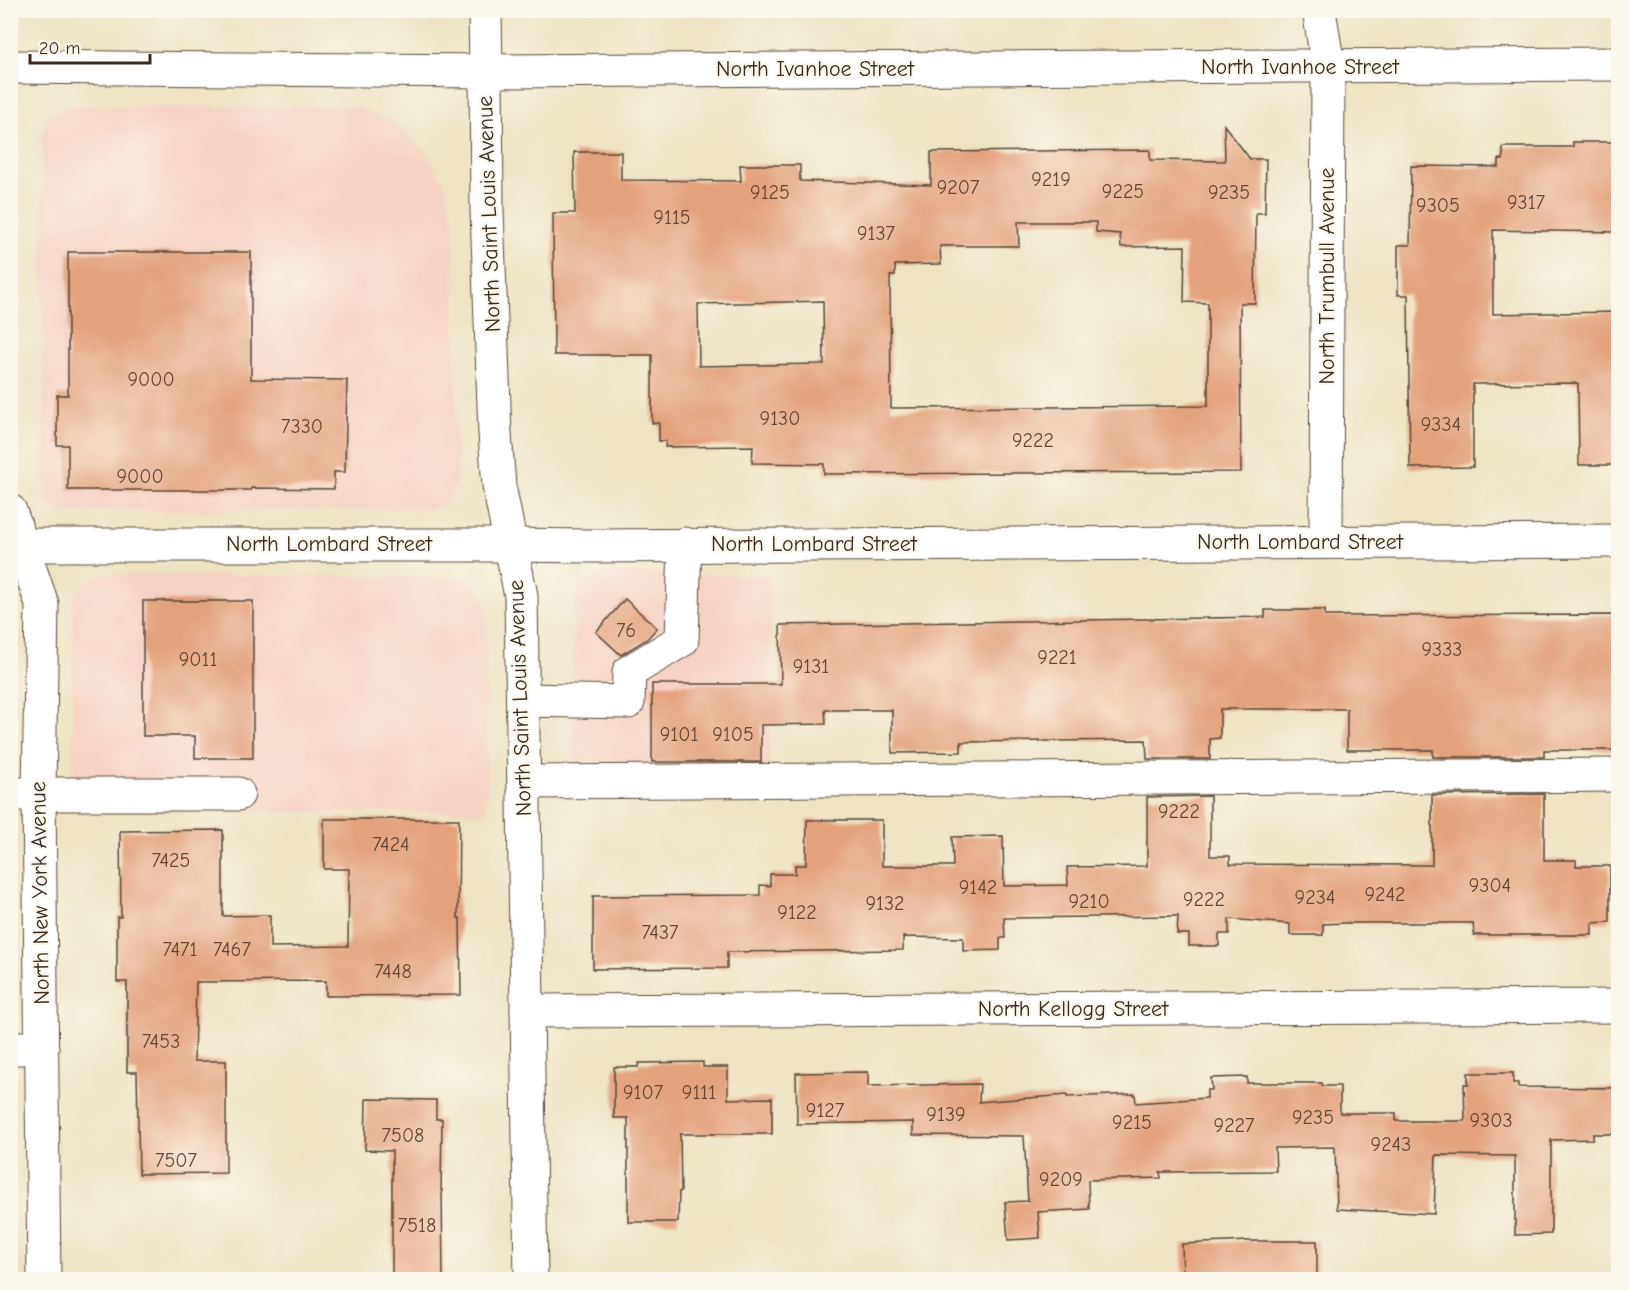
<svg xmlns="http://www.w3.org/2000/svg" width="1629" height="1290" viewBox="0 0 1629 1290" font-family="'Comic Neue',sans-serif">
<rect width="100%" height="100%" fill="#fbf7ec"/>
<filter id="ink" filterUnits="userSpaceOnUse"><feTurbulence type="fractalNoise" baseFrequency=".0167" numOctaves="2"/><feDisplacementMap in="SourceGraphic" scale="12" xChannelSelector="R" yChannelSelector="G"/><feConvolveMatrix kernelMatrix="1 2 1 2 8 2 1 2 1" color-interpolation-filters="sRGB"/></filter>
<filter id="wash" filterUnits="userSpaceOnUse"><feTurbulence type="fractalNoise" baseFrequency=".008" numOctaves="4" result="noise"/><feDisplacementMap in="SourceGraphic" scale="24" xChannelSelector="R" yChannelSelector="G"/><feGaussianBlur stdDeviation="1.35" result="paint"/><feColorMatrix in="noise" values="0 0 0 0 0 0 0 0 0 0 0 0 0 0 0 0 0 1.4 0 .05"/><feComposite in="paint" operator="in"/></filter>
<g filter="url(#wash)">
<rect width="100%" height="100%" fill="#eee4c4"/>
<!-- built -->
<g fill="#f5d2c3">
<polygon points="69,106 358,107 394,123 424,149 444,182 454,221 457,482 454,491 443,505 425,510 63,511 50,505 44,492 42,135 45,125 51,116 59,110"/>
<polygon points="604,572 771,576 770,770 573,771 573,604 576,593 583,583 593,576"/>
<polygon points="99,574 463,577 474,585 483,597 487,610 487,812 72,811 73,600 83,584"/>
</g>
<g id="blocks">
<!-- building -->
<g fill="#e4a27b" fill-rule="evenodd">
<path d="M1224,125L1250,159H1266L1265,213H1256L1255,303H1240L1241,472L824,474V464L752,463L753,446L665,447L666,441H659V423H652V355H554L553,213H575L574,152H621V180L741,181L740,165H800V181L931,185V152L1150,150V160L1225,161ZM1018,222H1096V232L1120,234L1121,247L1185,246L1184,302L1208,303V406L891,408L890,276H895V265L941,264L940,246H1019ZM823,301L824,364L699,366L698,304Z"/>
<polygon points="1573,142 1618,142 1618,232 1493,230 1493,314 1618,312 1618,465 1579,465 1578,383 1473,384 1473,467 1410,468 1408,295 1398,295 1398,245 1410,245 1411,166 1499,167 1499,159 1503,160 1503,147 1573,147"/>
<polygon points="68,252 251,252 251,379 347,380 345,472 334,472 334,489 251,488 251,490 68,490 68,445 57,445 57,395 68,395"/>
<polygon points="625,599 657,628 647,639 621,655 596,632"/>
<polygon points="143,601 253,601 253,758 195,758 195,736 143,736"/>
<polygon points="1265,610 1325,610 1325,616 1618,615 1618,750 1544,750 1544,757 1433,757 1433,750 1347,750 1347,709 1220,709 1220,738 1210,739 1210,759 1147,759 1146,740 961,742 961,752 892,753 892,710 825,710 826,724 761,725 761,762 652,762 652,684 781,684 780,625 1265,617"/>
<polygon points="1544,794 1544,860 1576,860 1576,866 1610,866 1610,922 1592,923 1592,935 1474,935 1473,923 1345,923 1323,924 1323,935 1290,935 1290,924 1229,919 1229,934 1219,934 1219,946 1189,946 1189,934 1177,934 1178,916 1004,918 1005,938 1000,938 1000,950 963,951 963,938 903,937 903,950 727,952 727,968 593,969 593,896 760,895 760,885 770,886 770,874 795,874 795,865 806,865 807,820 882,820 882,866 953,866 952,837 1003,836 1004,886 1068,885 1067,867 1147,866 1147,797 1210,796 1210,856 1230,856 1230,864 1432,865 1432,795"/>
<polygon points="324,819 459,819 458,918 460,918 461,995 326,996 326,981 196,982 194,1061 226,1061 226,1173 139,1174 137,1072 127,1072 127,982 117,982 117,917 121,917 120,831 223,830 223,916 270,915 270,947 348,946 349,869 324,869"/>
<polygon points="703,1062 703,1067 728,1067 728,1099 772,1098 772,1134 680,1134 681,1191 679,1192 678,1222 628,1222 628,1118 614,1118 614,1067 638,1067 639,1063"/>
<polygon points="868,1072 868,1086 980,1084 979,1102 1067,1095 1067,1097 1135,1094 1136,1103 1207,1098 1207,1090 1212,1090 1211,1078 1247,1077 1247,1083 1322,1083 1322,1086 1340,1086 1340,1113 1396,1113 1396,1121 1465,1121 1464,1084 1468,1084 1468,1073 1513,1073 1513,1083 1518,1083 1518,1087 1618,1088 1618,1134 1593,1134 1593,1139 1551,1140 1551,1234 1515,1235 1515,1156 1436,1155 1434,1214 1337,1209 1335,1147 1275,1148 1276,1171 1160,1172 1161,1178 1088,1180 1089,1209 1038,1212 1040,1238 1008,1240 1005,1202 1028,1201 1024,1136 913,1135 913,1122 797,1124 796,1073"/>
<polygon points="366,1099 436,1100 436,1119 442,1119 441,1190 442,1190 443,1280 392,1280 392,1151 365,1150"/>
<polygon points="1248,1241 1317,1241 1317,1280 1183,1280 1182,1244"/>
</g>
</g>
</g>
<g filter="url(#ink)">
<use href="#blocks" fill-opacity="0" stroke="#564637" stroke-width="1.5"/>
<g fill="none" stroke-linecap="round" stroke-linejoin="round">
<!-- minor casing -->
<g stroke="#564637" stroke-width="35">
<g id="minor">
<polyline points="485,10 486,71 1618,64"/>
<polyline points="1319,10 1328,66 1326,542"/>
<polyline points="10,511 42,604 39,794 44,1280"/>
<polyline points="10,545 511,545"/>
<polyline points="523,700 628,702 629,672 682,640 685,544"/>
<polyline points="525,782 1618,775"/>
<polyline points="10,794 238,794"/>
<polyline points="527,1011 1618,1006"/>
<polyline points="10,1048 42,1048"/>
</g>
</g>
<!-- major casing -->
<g stroke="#564637" stroke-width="35">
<g id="major">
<polyline points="10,67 486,71 487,210 495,434 499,486 521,596 531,1280"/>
<polyline points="511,545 588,546 1618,541"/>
</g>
</g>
<!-- minor -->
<use href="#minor" stroke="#fff" stroke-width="33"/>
<!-- major -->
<use href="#major" stroke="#fff" stroke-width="33"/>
</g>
</g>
<g text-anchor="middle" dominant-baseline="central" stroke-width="4.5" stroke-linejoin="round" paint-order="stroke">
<!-- number labels -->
<g font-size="20" fill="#654835">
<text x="1051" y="179">9219</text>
<text x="958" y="187">9207</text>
<text x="1123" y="191">9225</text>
<text x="770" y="192">9125</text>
<text x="1229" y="192">9235</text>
<text x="1526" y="202">9317</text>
<text x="1438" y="205">9305</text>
<text x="672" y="217">9115</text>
<text x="876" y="233">9137</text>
<text x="151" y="379">9000</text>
<text x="780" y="418">9130</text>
<text x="1441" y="424">9334</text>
<text x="302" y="426">7330</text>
<text x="1033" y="440">9222</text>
<text x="140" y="476">9000</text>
<text x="626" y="630">76</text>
<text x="1442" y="649">9333</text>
<text x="1057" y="657">9221</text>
<text x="198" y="659">9011</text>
<text x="811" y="666">9131</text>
<text x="679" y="734">9101</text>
<text x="733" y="734">9105</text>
<text x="1179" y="811">9222</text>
<text x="391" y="844">7424</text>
<text x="171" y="860">7425</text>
<text x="1490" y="885">9304</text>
<text x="978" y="887">9142</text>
<text x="1385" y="894">9242</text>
<text x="1315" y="897">9234</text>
<text x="1204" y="899">9222</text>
<text x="1089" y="901">9210</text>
<text x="885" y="903">9132</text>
<text x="797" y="912">9122</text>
<text x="660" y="932">7437</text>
<text x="180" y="949">7471</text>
<text x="232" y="949">7467</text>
<text x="393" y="971">7448</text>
<text x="161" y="1041">7453</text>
<text x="643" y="1092">9107</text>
<text x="699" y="1092">9111</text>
<text x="825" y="1110">9127</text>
<text x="946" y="1114">9139</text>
<text x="1313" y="1117">9235</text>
<text x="1491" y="1120">9303</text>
<text x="1132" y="1122">9215</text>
<text x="1234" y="1125">9227</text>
<text x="403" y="1135">7508</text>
<text x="1391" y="1144">9243</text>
<text x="176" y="1160">7507</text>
<text x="1061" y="1179">9209</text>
<text x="417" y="1225">7518</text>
</g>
<!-- street labels -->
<g font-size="22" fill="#3b2a1e" stroke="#fbf7ec">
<text x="1300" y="67">North Ivanhoe Street</text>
<text x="815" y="69">North Ivanhoe Street</text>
<text transform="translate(489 214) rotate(-92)">North Saint Louis Avenue</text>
<text transform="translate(1327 276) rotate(-90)">North Trumbull Avenue</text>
<text x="1300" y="542">North Lombard Street</text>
<text x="329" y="544">North Lombard Street</text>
<text x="814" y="544">North Lombard Street</text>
<text transform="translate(520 698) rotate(-92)">North Saint Louis Avenue</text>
<text transform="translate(40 893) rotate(-91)">North New York Avenue</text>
<text x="1073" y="1009">North Kellogg Street</text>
</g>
</g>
<!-- margin -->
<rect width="1629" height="1290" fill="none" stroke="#fbf7ec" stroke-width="36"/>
<!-- scale -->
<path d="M30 54v9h120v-9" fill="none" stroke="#3b2a1e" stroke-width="3"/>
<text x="39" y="54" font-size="18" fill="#3b2a1e" stroke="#fbf7ec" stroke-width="4.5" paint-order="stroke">20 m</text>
</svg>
